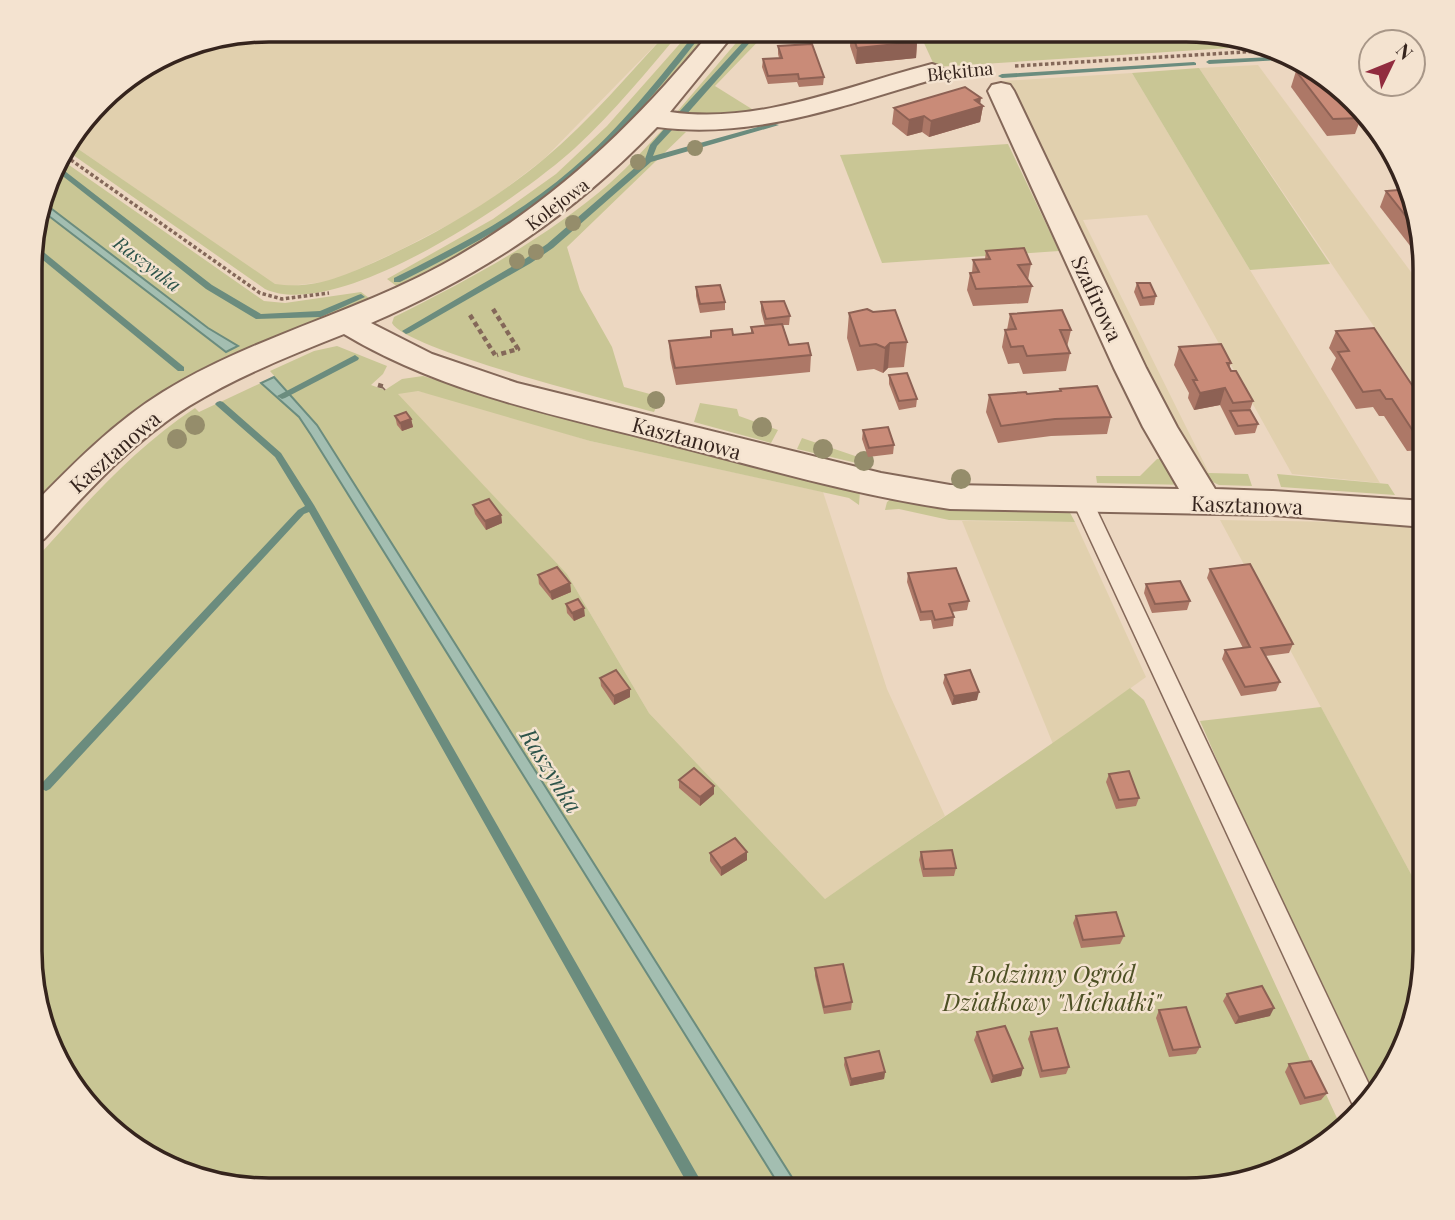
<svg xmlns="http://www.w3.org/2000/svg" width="1455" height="1220" viewBox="0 0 1455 1220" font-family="'Playfair Display',serif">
<rect width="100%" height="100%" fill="#ecd7c1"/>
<!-- farmland -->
<g fill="#e1d0ae">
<polygon points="269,30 670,30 544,159 477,210 398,251 333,281 289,286 275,285 68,142 112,89 192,43"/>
<polygon points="1258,65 1425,291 1425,402 1199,68"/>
<polygon points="1132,73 1250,270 1380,483 1292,474 1147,215 1083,220 1209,473 1198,475 1003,81"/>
<polygon points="406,391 418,391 461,401 590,441 823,492 887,689 945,816 825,899 649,713 567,574 397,394"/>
<polygon points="1220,520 1397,523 1425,527 1425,900"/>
<polygon points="962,521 1075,522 1146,677 1053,744"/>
</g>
<!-- green -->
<g fill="#c9c695">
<path d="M670,30H682C648,70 614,112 575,148C520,198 339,323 265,289L63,148L68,142L275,284C317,290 348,274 386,257C442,231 496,199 544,159C590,121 629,73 670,30Z"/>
<polygon points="692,30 711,30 642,114 550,199 444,265 399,288 387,279 493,219 556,174 607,126"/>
<polygon points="747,30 769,30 715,86 755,111 727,116 676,113"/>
<polygon points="918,30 1201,30 1260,46 935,67"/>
<polygon points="1199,68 1330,264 1250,270 1132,73"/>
<path d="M663,129L686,132L567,247L580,290L612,347L624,387L661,397L654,412C614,401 405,349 392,323L394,317C470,279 545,239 610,183C629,166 646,147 663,129Z"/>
<polygon points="1008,144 1059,251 882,263 840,155"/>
<polygon points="59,158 264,301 285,303 361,292 373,301 301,329 31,511 32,238 41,210 225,352 238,346 208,328 44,203"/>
<path d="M337,346L387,366L383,374L371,385L385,390L402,379L423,376L561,416L860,491L859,505L849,498L590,441L418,391L398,394L567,574L649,713L825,899C926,828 1030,761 1130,688L1144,700L1342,1129L1278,1172L1201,1190H800L317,425L270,371L314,351Z"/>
<path d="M261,383L299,417L311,435L782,1190H269L177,1172L100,1120L54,1056L30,967L31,564C82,508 131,450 195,408L199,412Z"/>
<polygon points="700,403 737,409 739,416 778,430 771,443 694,422"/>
<polygon points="802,438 867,460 865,465 797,449"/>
<polygon points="1165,458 1188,485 1097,483 1096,476 1140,476 1157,459"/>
<polygon points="1209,473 1248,474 1252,486 1219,485 1198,475"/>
<polygon points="1277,474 1388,484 1395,495 1281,487"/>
<polygon points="894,497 1068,509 1075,522 949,520 899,509 885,510 887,502"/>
<polygon points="1321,707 1425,900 1425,951 1407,1043 1374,1092 1231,792 1200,721"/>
</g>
<!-- water -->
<g fill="#a3beb1" stroke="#6b8c7e" stroke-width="2">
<polygon points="44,203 208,328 238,346 226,352 41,210"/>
<polygon points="274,377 317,425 800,1190 782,1190 311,435 299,417 261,383"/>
</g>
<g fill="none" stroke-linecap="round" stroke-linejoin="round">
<!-- stream -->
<g fill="#6b8c7e" fill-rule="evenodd">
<path d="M698,30H705C662,86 616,142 561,187C512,225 455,254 400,282H394V278C456,247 519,215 572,169C620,129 659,78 698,30Z"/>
<polygon points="754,30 761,30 685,116 679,116 679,112"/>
<polygon points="1294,56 1298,59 1209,64 1206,62 1209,60"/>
<polygon points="1194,62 1196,63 1196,65 1002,78 998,76 1002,74"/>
<polygon points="772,123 779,125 651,162 553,248 531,263 409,333 406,334 402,331 525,259 547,244 645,159 650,145 665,128 672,130 657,146 653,156"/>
<polygon points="57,165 212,285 261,314 320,311 358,295 361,294 365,297 321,317 256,319 206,289 55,170"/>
<polygon points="32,245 35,245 184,367 184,371 178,371 32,251"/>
<polygon points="355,355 359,358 358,360 285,398 282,399 277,396"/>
<polygon points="220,401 223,402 281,453 314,505 706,1190 691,1190 309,512 304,514 50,789 46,791 42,789 40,786 42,783 298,510 305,506 275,457 217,406 215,404 217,402"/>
</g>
<!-- service casing -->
<g stroke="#846859" stroke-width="3">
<g id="service">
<polygon points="1339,88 1355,100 1395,160 1388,159 1337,95 1335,92"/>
<polygon points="1082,493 1089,495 1092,500 1373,1093 1358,1116 1072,500 1075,495"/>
</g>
</g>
<!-- minor casing -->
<g stroke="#846859" stroke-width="4">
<path id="minor" d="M712,30H737L670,112C760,125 846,86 932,64L941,67L945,72L941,77C848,104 755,140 657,127C573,215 482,275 371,323L432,354L517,383L881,473L950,485L1179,489L1143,427L1114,368L988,91L992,85L1001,83L1010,85L1014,91L1146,368L1177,427L1215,489L1273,491L1425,501V527L1273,515L950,509C853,495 760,467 665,443C556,415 442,393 344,334C291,355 238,376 189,406C133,441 88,491 44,539L31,543V507C72,465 113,423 163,392C250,338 352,314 442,265C550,206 635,125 712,30Z"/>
</g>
<!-- path-far1 -->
<g stroke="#846859" stroke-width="3.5" stroke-dasharray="3.5 2.5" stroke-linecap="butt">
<polyline points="1015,66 1276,50"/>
<polyline points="962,70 985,68"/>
<polyline points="61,153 260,293 282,299 329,293"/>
</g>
<!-- path -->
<g stroke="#846859" stroke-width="4.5" stroke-dasharray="5 3.5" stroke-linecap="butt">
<polyline points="493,309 518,349 497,355"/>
<polyline points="470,315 495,355"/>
<polyline points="378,385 385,387 383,389"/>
</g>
<!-- service -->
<use href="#service" fill="#f7e6d3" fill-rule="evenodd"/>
<!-- minor -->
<use href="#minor" fill="#f7e6d3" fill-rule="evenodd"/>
</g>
<!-- trees -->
<g fill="#958d6b">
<circle cx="695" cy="148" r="8"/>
<circle cx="638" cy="162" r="8"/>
<circle cx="573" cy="223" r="8"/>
<circle cx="536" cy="252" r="8"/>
<circle cx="517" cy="261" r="8"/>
<circle cx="656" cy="400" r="9"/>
<circle cx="195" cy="425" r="10"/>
<circle cx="762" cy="427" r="10"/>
<circle cx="177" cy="439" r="10"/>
<circle cx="823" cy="449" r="10"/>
<circle cx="864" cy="461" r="10"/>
<circle cx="961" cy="479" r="10"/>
</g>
<!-- wall -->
<g fill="#ad7867">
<polygon points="851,30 917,42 916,58 856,64 850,46"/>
<polygon points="778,46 824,77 823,85 799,87 797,82 768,84 762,67 763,59 779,58 778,54"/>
<polygon points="1296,71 1361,118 1355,134 1327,136 1291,87"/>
<polygon points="980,104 983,106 980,122 929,137 922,132 907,136 892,124 894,108"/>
<polygon points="1410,189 1425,253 1425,265 1380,207 1386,191"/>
<polygon points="986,251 1031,264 1028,280 1032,286 1028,303 973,306 967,290 970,273 972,273 973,260 985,259"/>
<polygon points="1137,283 1156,296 1154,305 1140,306 1134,292"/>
<polygon points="696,287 725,302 725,310 700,313 696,296"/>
<polygon points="761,302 790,316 789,325 783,325 789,345 811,355 810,372 676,385 670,358 669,341 711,337 711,331 733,335 751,333 751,327 765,326 761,311"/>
<polygon points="849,313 907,342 904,367 888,368 883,373 874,369 857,371 847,338"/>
<polygon points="1010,314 1071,330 1067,347 1070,353 1066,371 1023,374 1019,363 1008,364 1002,347 1005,330 1007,330"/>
<polygon points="1336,331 1416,391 1425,396 1425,450 1407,451 1384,416 1379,416 1373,407 1356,409 1331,369 1336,358 1329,348"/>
<polygon points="1179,347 1231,363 1229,368 1253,401 1250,410 1258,424 1255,433 1235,435 1220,405 1194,410 1188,398 1189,393 1174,365"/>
<polygon points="889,375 917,399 916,407 899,410 889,384"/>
<polygon points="1060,389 1111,417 1107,434 1051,436 998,443 986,412 989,395 1027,394 1060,392"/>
<polygon points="395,416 411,419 413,427 402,431 397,425"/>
<polygon points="863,430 894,445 893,454 868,457 862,439"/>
<polygon points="473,505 501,515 502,523 486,530 475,514"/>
<polygon points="1210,569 1293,644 1289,653 1265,656 1280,682 1276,691 1241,696 1222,659 1225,650 1243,648 1207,578"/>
<polygon points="908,573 969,601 967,610 952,612 954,617 953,626 933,629 931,620 920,621 907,582"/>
<polygon points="538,575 570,583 571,592 552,600 539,584"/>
<polygon points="1146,584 1190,601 1187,610 1152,613 1144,593"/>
<polygon points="566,604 585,616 574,621 567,613"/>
<polygon points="945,675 977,700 952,705 943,683"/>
<polygon points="600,678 630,689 630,697 614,705 601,686"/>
<polygon points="1109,774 1139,798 1136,806 1116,809 1106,782"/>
<polygon points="679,780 714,786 714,794 700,806 679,788"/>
<polygon points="747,852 747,860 721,876 710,861 710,853"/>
<polygon points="921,852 956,868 954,876 923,877 919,860"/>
<polygon points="1076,916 1124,936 1120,944 1081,948 1073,923"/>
<polygon points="815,968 852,1002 851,1010 824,1014 815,976"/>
<polygon points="1227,994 1270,1016 1235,1024 1223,1001"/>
<polygon points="1159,1010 1200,1047 1196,1054 1169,1057 1156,1018"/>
<polygon points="977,1032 1023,1068 1021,1076 991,1083 974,1040"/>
<polygon points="1031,1032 1069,1067 1066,1074 1040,1078 1028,1039"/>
<polygon points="845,1058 885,1072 884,1079 850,1086 844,1065"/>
<polygon points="1289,1064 1327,1093 1321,1100 1300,1105 1285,1072"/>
</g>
<!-- shaded-wall -->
<g fill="#8d6154">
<polygon points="917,42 916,58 856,64 857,48"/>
<polygon points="981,98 980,106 983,106 980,122 929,137 931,121"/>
<polygon points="924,116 922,132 907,136 909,120"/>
<polygon points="890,343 888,368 883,373 885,348"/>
<polygon points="1225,388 1220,405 1194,410 1200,393"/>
<polygon points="411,419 413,427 402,431 400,423"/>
<polygon points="501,515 502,523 486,530 485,521"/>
<polygon points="570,583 571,592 552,600 550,592"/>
<polygon points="584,608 585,616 574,621 572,613"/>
<polygon points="630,689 630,697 614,705 614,696"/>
<polygon points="979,692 977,700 952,705 954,696"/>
<polygon points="714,786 714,794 700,806 700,797"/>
<polygon points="747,852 747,860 721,876 721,868"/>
<polygon points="1274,1008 1270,1016 1235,1024 1239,1017"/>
<polygon points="1023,1068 1021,1076 991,1083 993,1076"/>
<polygon points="885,1072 884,1079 850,1086 851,1079"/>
</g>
<!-- building -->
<g fill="#c98b78" stroke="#8d6154" stroke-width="2">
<polygon points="851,30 912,30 917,42 857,48"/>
<polygon points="812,44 824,77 799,79 798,74 768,76 763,59 782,58 778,46"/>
<polygon points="1313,70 1335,86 1361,118 1333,119 1296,71"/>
<polygon points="965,87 981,98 975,100 983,106 931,121 924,116 909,120 894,108"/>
<polygon points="1410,189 1420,234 1386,191"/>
<polygon points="1024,248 1031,264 1018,265 1032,286 976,289 970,273 979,272 973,260 990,259 986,251"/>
<polygon points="1137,283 1150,283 1156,296 1143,298"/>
<polygon points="720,285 725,302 700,304 696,287"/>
<polygon points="784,301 790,316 766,319 761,302"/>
<polygon points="867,309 873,312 895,310 907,342 890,343 885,348 876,344 860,346 849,313"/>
<polygon points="1062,310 1071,330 1060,330 1070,353 1027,356 1023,346 1011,347 1005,330 1016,329 1010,314"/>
<polygon points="782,324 789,345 808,343 811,355 675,368 669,341 711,337 711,331 732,329 733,335 753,333 751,327"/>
<polygon points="1374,328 1416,391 1421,390 1425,396 1425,433 1415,434 1392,399 1386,399 1380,390 1363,392 1338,352 1349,351 1336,331"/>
<polygon points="1221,344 1231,363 1227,363 1231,371 1236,371 1253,401 1233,403 1225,388 1200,393 1193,380 1197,380 1179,347"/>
<polygon points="907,373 917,399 899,401 889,375"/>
<polygon points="1097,386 1111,417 1055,419 1001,426 989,395 1026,392 1027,394 1061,391 1060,389"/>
<polygon points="1250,410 1258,424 1238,426 1230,411"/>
<polygon points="406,412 411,419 400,423 395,416"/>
<polygon points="888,427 894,445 869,448 863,430"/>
<polygon points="489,499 501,515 485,521 473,505"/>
<polygon points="1250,564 1293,644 1261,648 1280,682 1245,687 1225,650 1250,647 1210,569"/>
<polygon points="557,567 570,583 550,592 538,575"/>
<polygon points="956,568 969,601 949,604 954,617 935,620 932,611 921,612 908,573"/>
<polygon points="1180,581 1190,601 1155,604 1146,584"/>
<polygon points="578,599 584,608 572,613 566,604"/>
<polygon points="616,670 630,689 614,696 600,678"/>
<polygon points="970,670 979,692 954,696 945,675"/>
<polygon points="694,768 714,786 700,797 679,780"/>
<polygon points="1129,771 1139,798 1119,800 1109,774"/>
<polygon points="735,838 747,852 721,868 710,853"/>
<polygon points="952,850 956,868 924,869 921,852"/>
<polygon points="1116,912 1124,936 1083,940 1076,916"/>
<polygon points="843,964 852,1002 824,1007 815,968"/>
<polygon points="1262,986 1274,1008 1239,1017 1227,994"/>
<polygon points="1186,1007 1200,1047 1173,1050 1159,1010"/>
<polygon points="1005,1026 1023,1068 993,1076 977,1032"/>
<polygon points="1057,1028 1069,1067 1042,1071 1031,1032"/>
<polygon points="879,1051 885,1072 851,1079 845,1058"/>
<polygon points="1311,1061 1327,1093 1305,1098 1289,1064"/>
</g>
<g text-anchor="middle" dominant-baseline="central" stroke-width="5" stroke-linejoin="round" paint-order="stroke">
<!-- far-street labels -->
<g font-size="18" fill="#35241d" stroke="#f4e3d0">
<text transform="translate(960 71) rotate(-6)">Błękitna</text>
<text transform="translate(557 204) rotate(-37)">Kolejowa</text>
</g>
<!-- far-water labels -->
<g font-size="19" font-style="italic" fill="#2d544a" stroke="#f4e3d0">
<text transform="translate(148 263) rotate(37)">Raszynka</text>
</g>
<!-- street labels -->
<g font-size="21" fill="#35241d" stroke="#f4e3d0">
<text transform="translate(1098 298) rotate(65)">Szafirowa</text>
<text transform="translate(687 437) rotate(15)">Kasztanowa</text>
<text transform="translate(114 451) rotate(-41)">Kasztanowa</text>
<text transform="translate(1247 504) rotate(2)">Kasztanowa</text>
</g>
<!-- water labels -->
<g font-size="23" font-style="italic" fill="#2d544a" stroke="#f4e3d0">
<text transform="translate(552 770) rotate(58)">Raszynka</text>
</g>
<!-- near-park labels -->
<g font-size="24" font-style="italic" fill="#4d5024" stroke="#f4e3d0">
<text x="1052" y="973">Rodzinny Ogród<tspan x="1052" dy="28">Działkowy "Michałki"</tspan></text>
</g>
</g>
<!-- crop -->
<path d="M0 0H1455V1220H0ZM269 42H1186A227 227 0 0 1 1413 269V951A227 227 0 0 1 1186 1178H269A227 227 0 0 1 42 951V269A227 227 0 0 1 269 42Z" fill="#f4e3d0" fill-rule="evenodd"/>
<path fill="none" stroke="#35241d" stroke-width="3.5" d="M269 42H1186A227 227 0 0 1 1413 269V951A227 227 0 0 1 1186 1178H269A227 227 0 0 1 42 951V269A227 227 0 0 1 269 42Z"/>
<!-- north arrow -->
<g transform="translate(1392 63) rotate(47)"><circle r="33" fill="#f4e3d0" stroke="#a89788" stroke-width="2"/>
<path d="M0-5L12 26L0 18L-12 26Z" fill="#912c3f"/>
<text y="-10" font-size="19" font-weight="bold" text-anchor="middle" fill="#35241d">N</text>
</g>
</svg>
